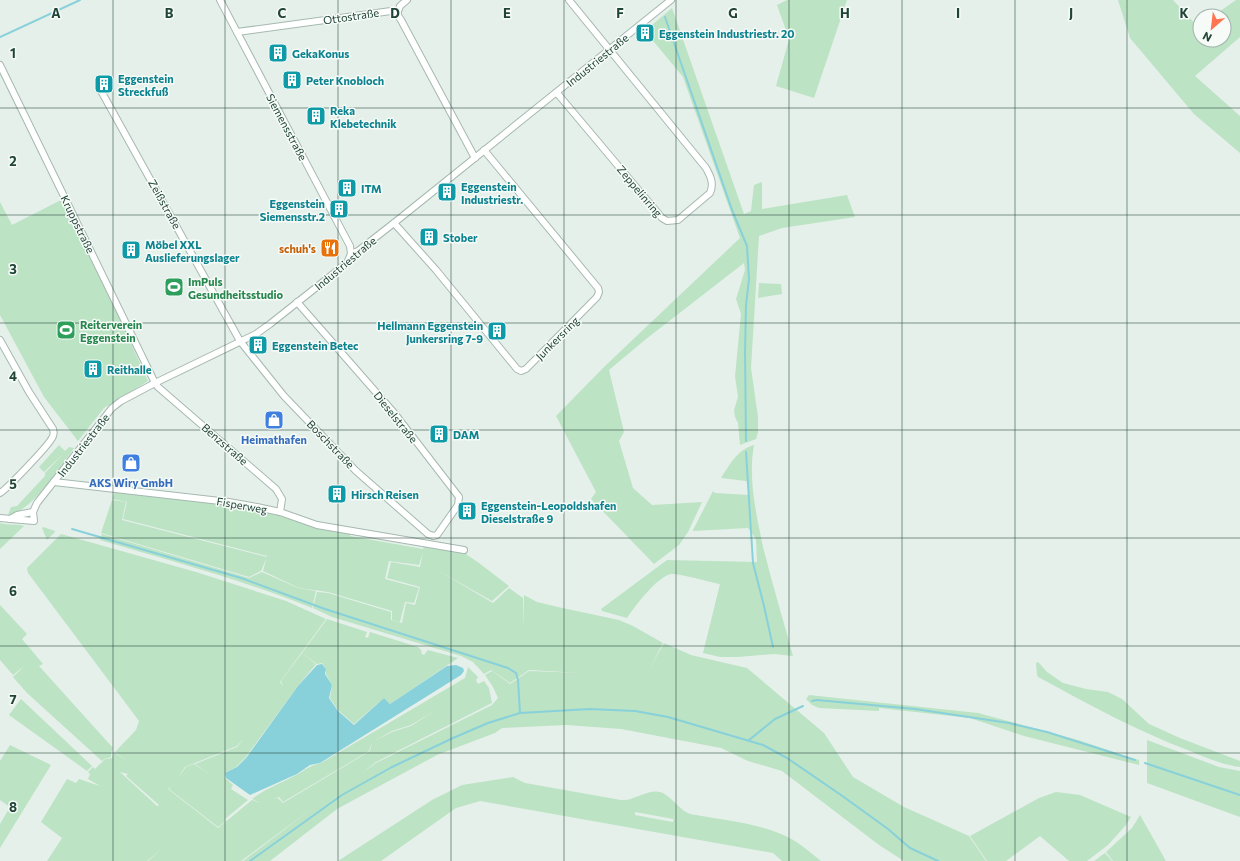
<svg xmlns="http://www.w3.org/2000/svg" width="1240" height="861" viewBox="0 0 1240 861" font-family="Commissioner,sans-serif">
<rect width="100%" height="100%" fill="#e5f0ea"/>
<!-- green -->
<g fill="#bce3c4" fill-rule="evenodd">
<polygon points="787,0 847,0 814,98 776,86 790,36 787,33 777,5"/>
<polygon points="1118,0 1173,0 1198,27 1200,26 1200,40 1224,40 1224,16 1213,16 1236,0 1240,0 1240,37 1195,76 1240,116 1240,153 1194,114 1130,38"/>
<polygon points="672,8 744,214 751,211 754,185 762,182 762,209 847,195 855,217 782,228 759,236 751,368 758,417 758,432 756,439 740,445 738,423 735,417 734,410 738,397 735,376 741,314 736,299 745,270 744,263 646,339 609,370 624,432 619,441 633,488 652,505 702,502 688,532 679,545 654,564 591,499 596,492 556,416 605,366 740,238 683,77 645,31"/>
<polygon points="61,200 104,284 148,381 104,408 78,441 44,397 0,315 0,202 12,225"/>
<polygon points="759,283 781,284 782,294 758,298"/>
<path d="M59,445L65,451L69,447L74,448C60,467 32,512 8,515L11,507L17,506L45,476V473L63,454L44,472L39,467Z"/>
<path d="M754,445C748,479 756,513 763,547C772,583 783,619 793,656L774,654L738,657H720L703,653L720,584C710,582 678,573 671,574C657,577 635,606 627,618L602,611L601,609L667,560L757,562L756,539L748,528L693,531V530L713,491L715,493L749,495V484L746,481L721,478C730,464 737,450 754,445Z"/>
<path d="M115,491L230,504L266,512L327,530L350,533V536L423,549L424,546L463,552L479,563L509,586L492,601L437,570L493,603L509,588L523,598V629L586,641L523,629L524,595L537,602L558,607L619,620L633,626L663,643L649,670L664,643L691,655L747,668L824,733L853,777L904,807L969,836L986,861H904L879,845L782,771L748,761L721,748L621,729V724V729L567,725L502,728L495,733L437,755L337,809L270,861H243L314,807L241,861H148L165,846L147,861H56L102,799L56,861H47L62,838L41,822L67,779L76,783L79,779L100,786L88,779L90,774L88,772L93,767L95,769L105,759L112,758L114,752L129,762L115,752L136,730L139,721L28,573L27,568L61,534L196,572L286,601L326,619L280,682L283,686L281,681L302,653L316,664L298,686L245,758L236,767L225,773V778L233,785L231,789L248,800L225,819L226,821L218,827L169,789L172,786L168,789L218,828L252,800L261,803L252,799C266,788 282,783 298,774C307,769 309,766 321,763L465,678L468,667L478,677L476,680L478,684L484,681L489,688L492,703L376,762L362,773L376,763L492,705L498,698L493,687L485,675L492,671L510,684L529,671L582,673L529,670L510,683L491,670L484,674L473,662L461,656L332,617L313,608L317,592L328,593L391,612V620L402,623L406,603L415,605L420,587L387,578L391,562L420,567L423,552L419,565L389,561L385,579L419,588L414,603L405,602L400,622L392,620V611L328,592L299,588L263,571L267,556L123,519L127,502L112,499ZM436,710L411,726L392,732L372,742L370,751L283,803L278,798L274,799L279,797L283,802L369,751L372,742L392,731L411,725ZM245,737L237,747L195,764L214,777L194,764L186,767L177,779L185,767L237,746ZM120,772L128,774L126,776L159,805L157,806Z"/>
<polygon points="112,500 126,502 122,520 267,557 261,571 249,577 101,533"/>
<path d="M0,523C8,526 17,523 24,526L0,549Z"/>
<polygon points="43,527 55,531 55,532 47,540 42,528"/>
<path d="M102,534L249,578L262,572L298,588L316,591L312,608C243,580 171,561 100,540Z"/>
<polygon points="0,605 27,634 22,639 43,664 39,666 113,748 111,753 111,757 104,759 102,761 27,693 13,677 24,666 13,675 0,660"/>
<polygon points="327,619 367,632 365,637 368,638 370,632 418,647 421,650 422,654 424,655 428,650 458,658 390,704 384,698 354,724 338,710 330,698 332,685 326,674 326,669 322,663 317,664 302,653"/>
<path d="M1038,662L1047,672L1063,683L1086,689L1108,692L1122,699L1149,724L1180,738L1240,761V767C1223,765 1207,758 1190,751C1137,731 1088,704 1038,677L1037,675L1036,663Z"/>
<polygon points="809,695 978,713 1078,740 1132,758 1139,760 1139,765 1024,736 970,718 879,708 879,711 819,708 812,705 806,699"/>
<polygon points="21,699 92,766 87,771 9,715"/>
<polygon points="1147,740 1219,767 1240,771 1240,817 1147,783"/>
<polygon points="10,745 51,765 0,848 0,824 10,807 0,800 0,761"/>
<path d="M513,777L525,783L621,800C625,800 629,800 633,798C644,795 655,787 666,795C675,801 680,810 690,814C718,819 755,823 781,834C796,840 809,851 821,861H782L773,853L480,801L456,808L381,861H338L432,800L462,785ZM635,812L673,819L674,814L673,822L635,815Z"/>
<polygon points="1056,792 1080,795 1131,817 1126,825 1108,845 1087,861 1069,861 1040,836 1006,861 987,861 970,836 1039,798"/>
<polygon points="1140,815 1166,861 1113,861 1106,852 1132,828"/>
<polygon points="1105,853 1112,861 1094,861"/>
</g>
<!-- water -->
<polygon fill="#88d1da" points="322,664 326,669 325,674 332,685 329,698 338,711 354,725 384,698 390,704 447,666 456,665 463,668 464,671 461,675 320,763 310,765 297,774 250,795 226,778 225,773 237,767 246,758 298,686 317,665"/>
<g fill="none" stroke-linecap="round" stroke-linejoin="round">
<!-- stream -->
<g stroke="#88d1da" stroke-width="2">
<polyline points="665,17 732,210 747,246 749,279 746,305 745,353 746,441"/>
<polyline points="0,37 80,0"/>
<polyline points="746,452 753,563 764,606 773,647"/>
<polyline points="72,529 241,578 325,609 508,668 516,673 518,680 520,713"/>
<polyline points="812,701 817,700 915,709 1009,723 1047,732 1135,760"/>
<polyline points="749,740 775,719 803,706"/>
<polyline points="1145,763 1240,795"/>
<polyline points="250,861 342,795 392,767 453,738 488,723 520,713 590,709 635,711 668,717 763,745 787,758 841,795 888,829 910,848 938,861"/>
</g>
<!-- minor casing -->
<g stroke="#a6b9b1" stroke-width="8">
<g id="minor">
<polyline points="220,0 350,246 351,254"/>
<polyline points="397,14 400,6 407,0"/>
<polyline points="237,32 391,11 397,14 401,20 475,158"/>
<polyline points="0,65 155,383 158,387 276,489 282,499 280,512"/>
<polyline points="100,89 240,341 284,396 356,471 428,534 433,536 437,535 458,505 459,497 395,414 297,302"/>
<path d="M557,93L662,218L667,221L678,220L710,193C714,184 711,177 706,168L569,0"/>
<polyline points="394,223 436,270 517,369 521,371 526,369 597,297 599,292 598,288 484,150"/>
<path d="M0,340L29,392L53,429C54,432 54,435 52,438C48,446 7,489 0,493"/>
<polyline points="54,482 229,502 257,507 280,512 317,525 464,550"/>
<polyline points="0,518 34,521 33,512 37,503 112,408 121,401 155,383 256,334 270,324 347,263 351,254 358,251 394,223 671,0"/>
<polyline points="10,519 17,515 33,512"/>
</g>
</g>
<!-- minor -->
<use href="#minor" stroke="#fff" stroke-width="6"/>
</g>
<!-- grid -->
<path fill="none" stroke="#214439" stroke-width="1" stroke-opacity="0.55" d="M113,0V861M225,0V861M338,0V861M451,0V861M564,0V861M676,0V861M789,0V861M902,0V861M1015,0V861M1127,0V861M0,108H1240M0,215H1240M0,323H1240M0,430H1240M0,538H1240M0,646H1240M0,753H1240"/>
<!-- icons -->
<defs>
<g id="building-square" transform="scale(1)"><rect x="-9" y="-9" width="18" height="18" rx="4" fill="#0f9aa8" stroke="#f6fbf8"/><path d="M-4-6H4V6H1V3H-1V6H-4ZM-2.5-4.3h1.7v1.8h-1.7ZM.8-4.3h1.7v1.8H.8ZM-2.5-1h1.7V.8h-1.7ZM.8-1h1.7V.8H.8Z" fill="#fff"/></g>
<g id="restaurant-square" transform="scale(1)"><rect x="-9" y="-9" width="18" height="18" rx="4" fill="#e8710a" stroke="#f6fbf8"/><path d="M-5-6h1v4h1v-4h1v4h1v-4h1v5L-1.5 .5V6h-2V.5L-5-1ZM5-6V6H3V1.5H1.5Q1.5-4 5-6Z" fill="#fff"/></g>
<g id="stadium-square" transform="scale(1)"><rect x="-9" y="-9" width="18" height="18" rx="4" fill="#2e9e5b" stroke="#f6fbf8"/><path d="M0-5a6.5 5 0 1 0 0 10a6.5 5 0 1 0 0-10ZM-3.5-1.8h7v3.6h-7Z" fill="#fff"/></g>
<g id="shop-square" transform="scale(1)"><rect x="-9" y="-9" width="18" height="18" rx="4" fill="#3f7fe0" stroke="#f6fbf8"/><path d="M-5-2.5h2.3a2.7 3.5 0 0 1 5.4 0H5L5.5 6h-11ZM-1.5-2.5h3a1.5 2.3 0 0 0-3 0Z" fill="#fff"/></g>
</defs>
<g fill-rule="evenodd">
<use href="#building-square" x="645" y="33"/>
<use href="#building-square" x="278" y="53"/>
<use href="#building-square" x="292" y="80"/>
<use href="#building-square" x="104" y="84"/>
<use href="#building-square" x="316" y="116"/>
<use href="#building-square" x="347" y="188"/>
<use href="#building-square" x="447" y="192"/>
<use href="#building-square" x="339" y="209"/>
<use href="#building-square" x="429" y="237"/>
<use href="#restaurant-square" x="330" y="248"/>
<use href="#building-square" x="131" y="250"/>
<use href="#stadium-square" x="174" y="287"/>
<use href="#stadium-square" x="66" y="330"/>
<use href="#building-square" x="497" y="331"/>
<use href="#building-square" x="258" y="345"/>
<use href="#building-square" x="93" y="369"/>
<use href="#shop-square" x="274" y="420"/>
<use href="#building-square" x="439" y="434"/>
<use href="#shop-square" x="131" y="463"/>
<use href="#building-square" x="337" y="494"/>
<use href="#building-square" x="467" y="511"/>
</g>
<g text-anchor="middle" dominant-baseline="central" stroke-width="3" stroke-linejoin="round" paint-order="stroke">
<!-- street labels -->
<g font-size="11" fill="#214439" stroke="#f6fbf8">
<text transform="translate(351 16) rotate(-8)">Ottostraße</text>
<text transform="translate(597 60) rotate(-39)">Industriestraße</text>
<text transform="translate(287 127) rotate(62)">Siemensstraße</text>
<text transform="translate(640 191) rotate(50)">Zeppelinring</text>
<text transform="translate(165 204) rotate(61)">Zeißstraße</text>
<text transform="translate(78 224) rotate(64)">Kruppstraße</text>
<text transform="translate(345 263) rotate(-40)">Industriestraße</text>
<text transform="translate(557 338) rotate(-45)">Junkersring</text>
<text transform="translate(396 417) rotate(51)">Dieselstraße</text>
<text transform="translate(225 444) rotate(41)">Benzstraße</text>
<text transform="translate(331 444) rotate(46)">Boschstraße</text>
<text transform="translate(83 445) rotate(-52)">Industriestraße</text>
<text transform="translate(242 505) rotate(10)">Fisperweg</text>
</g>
<!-- culture labels -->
<g font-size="11" font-weight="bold" fill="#0d838f" stroke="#f6fbf8" text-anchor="start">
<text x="659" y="33">Eggenstein Industriestr. 20</text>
<text x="292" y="53">GekaKonus</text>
<text x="118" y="78">Eggenstein<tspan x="118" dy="13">Streckfuß</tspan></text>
<text x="306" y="80">Peter Knobloch</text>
<text x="330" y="110">Reka<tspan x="330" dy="13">Klebetechnik</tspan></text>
<text x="461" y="186">Eggenstein<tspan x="461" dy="13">Industriestr.</tspan></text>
<text x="361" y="188">ITM</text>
<text x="325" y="203" text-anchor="end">Eggenstein<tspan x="325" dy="13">Siemensstr.2</tspan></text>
<text x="443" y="237">Stober</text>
<text x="145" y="244">Möbel XXL<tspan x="145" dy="13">Auslieferungslager</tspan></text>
<text x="483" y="325" text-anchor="end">Hellmann Eggenstein<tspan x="483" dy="13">Junkersring 7-9</tspan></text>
<text x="272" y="345">Eggenstein Betec</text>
<text x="107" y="369">Reithalle</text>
<text x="453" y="434">DAM</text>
<text x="351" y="494">Hirsch Reisen</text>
<text x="481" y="505">Eggenstein-Leopoldshafen<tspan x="481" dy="13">Dieselstraße 9</tspan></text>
</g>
<!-- food labels -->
<g font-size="11" font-weight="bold" fill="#c56008" stroke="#f6fbf8" text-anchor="end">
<text x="316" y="248">schuh's</text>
</g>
<!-- leisure labels -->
<g font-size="11" font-weight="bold" fill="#27864d" stroke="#f6fbf8" text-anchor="start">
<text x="188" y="281">ImPuls<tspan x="188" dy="13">Gesundheitsstudio</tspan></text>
<text x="80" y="324">Reiterverein<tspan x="80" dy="13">Eggenstein</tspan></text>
</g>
<!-- shop labels -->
<g font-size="11" font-weight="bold" fill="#366cbe" stroke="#f6fbf8">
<text x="274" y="439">Heimathafen</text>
<text x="131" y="482">AKS Wiry GmbH</text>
</g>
</g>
<g font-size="13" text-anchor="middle" font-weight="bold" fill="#214439" stroke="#f6fbf8" stroke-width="3" stroke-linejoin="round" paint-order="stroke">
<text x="56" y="18">A</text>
<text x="169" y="18">B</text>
<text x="282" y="18">C</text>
<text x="395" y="18">D</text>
<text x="507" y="18">E</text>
<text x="620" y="18">F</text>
<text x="733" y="18">G</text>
<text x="845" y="18">H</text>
<text x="958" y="18">I</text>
<text x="1071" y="18">J</text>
<text x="1184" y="18">K</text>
<text x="13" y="58">1</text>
<text x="13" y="166">2</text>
<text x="13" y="274">3</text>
<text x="13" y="381">4</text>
<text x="13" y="489">5</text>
<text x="13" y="596">6</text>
<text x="13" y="704">7</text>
<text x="13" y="812">8</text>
</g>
<!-- north arrow -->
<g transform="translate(1212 28) rotate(208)"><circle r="19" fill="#f6fbf8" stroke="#a1b2ac"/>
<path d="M0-3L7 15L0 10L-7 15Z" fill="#ff7553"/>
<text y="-6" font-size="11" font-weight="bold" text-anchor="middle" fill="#214439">N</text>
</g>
</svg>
